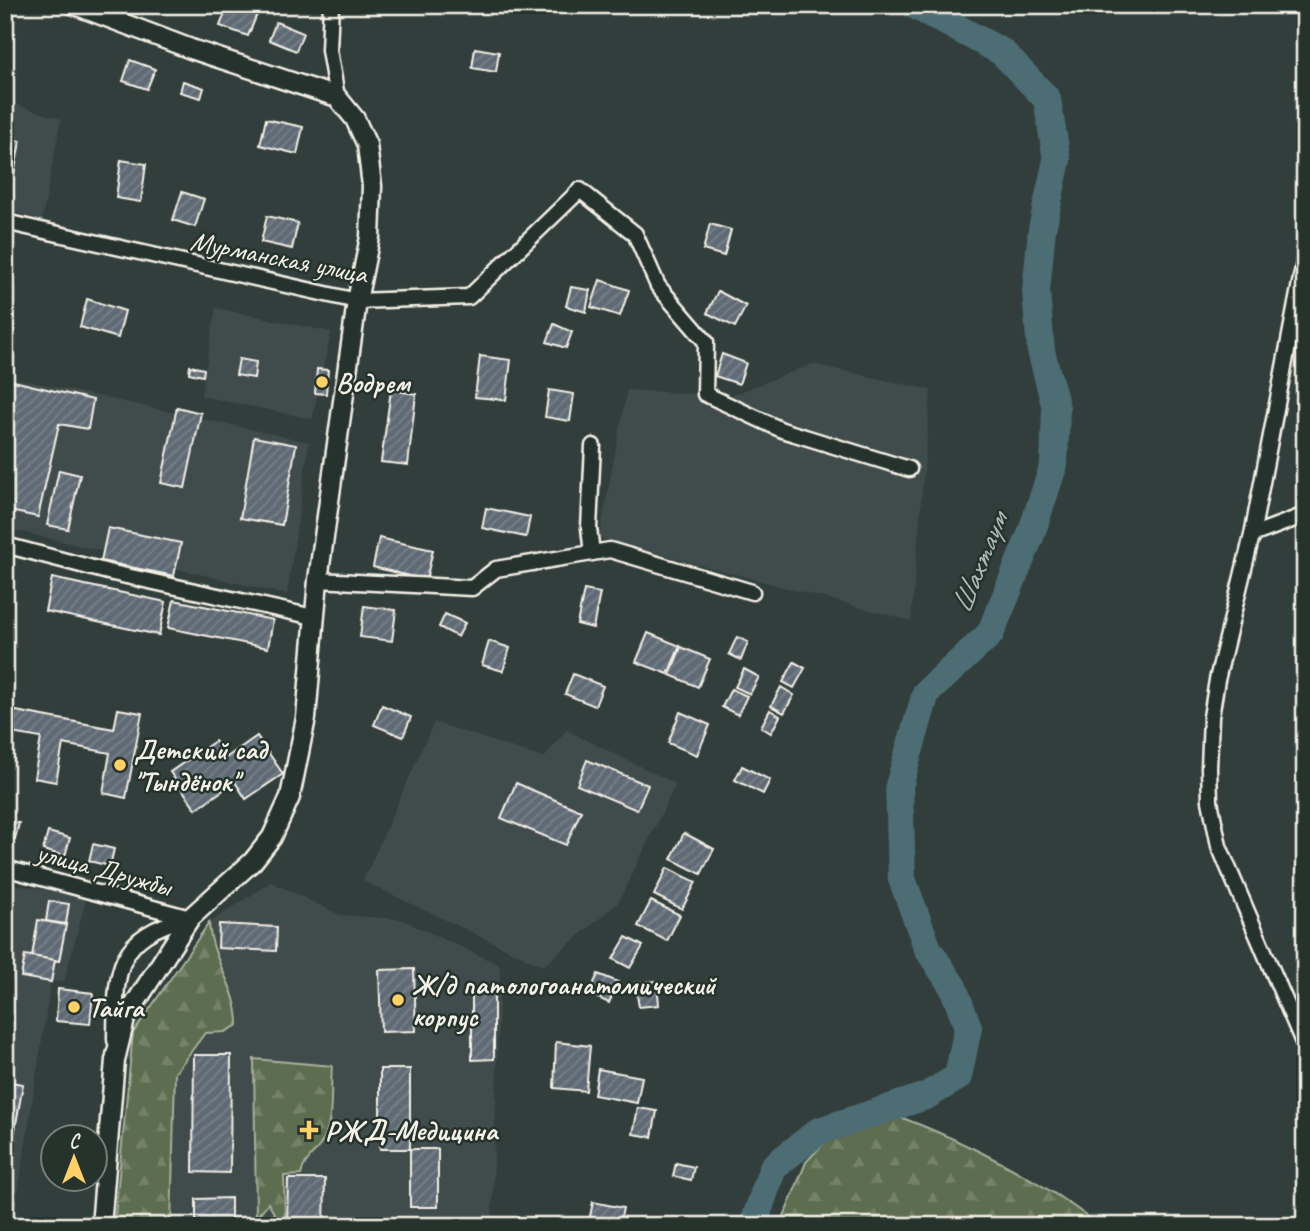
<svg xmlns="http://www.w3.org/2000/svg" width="1310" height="1231" viewBox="0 0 1310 1231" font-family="Caveat,sans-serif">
<defs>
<pattern id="forest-firs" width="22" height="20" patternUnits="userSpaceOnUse" patternTransform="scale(1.75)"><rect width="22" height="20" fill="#5d6d4f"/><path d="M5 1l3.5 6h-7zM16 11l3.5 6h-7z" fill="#758268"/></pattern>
<pattern id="building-hatch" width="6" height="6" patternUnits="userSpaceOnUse" patternTransform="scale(1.75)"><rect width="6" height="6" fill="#606b75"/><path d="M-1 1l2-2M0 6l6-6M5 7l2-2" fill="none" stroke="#778189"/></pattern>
</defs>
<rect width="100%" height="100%" fill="#323e3b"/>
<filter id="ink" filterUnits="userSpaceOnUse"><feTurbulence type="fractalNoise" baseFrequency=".0143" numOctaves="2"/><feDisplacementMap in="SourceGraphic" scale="14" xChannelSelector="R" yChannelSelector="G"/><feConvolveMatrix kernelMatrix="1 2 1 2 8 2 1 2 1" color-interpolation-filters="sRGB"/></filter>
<g filter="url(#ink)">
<!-- built -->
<g fill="#404c4c">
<polygon points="5,101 61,119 42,220 5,210"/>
<polygon points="216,308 331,332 312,419 201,396"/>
<polygon points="812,364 931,390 911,621 599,538 627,390 730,396"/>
<polygon points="5,376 309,442 287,595 5,528"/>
<polygon points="434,722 544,758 566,730 676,784 618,903 543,966 363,881"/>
<polygon points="271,882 340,915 400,919 500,965 492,1226 114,1226 133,1033 209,923"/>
<polygon points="5,883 87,896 64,982 51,981 14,1219 5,1217"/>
</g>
<!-- forest -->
<g fill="url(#forest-firs)" stroke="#a8af9c" stroke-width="2">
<path d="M209,923C212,964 238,986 238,1025L225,1032L205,1033L175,1073L171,1226H114L133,1033Z"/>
<path d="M254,1059L332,1066C330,1088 334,1118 324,1138C318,1153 304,1158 301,1175L284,1176L285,1220L277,1218L268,1203L256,1218Z"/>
<path d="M900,1117C962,1140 1048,1183 1099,1226H780L806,1162L831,1136Z"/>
</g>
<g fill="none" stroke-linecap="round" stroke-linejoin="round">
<!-- river -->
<polyline stroke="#4c6d73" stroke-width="28" points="753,1226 773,1167 819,1131 926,1096 958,1077 968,1027 953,987 928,949 902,879 899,786 926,693 990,634 1030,537 1054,464 1056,408 1041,351 1036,291 1042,229 1057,160 1047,99 1002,52 914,5"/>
</g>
<!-- building -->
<g fill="url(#building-hatch)" stroke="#f4f1e8" stroke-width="2">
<polygon points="196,5 217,5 214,13"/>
<polygon points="228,5 241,5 258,12 248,36 220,26"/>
<polygon points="276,22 303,33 296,51 269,40"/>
<polygon points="475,48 499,52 496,72 472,68"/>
<polygon points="130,60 155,69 147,89 123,81"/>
<polygon points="183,81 204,88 201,98 180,92"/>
<polygon points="266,119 303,127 297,154 260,145"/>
<polygon points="5,138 20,141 14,175 5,174"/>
<polygon points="121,160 146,164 141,202 116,198"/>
<polygon points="182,192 204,199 195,227 173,220"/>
<polygon points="267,216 298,223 292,249 261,242"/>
<polygon points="710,224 731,230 724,256 703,250"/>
<polygon points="600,280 629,290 620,316 591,307"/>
<polygon points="571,287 590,290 586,312 566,306"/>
<polygon points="718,291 746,306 735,327 707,313"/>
<polygon points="87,299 125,311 118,338 80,327"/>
<polygon points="554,324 572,332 566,348 547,342"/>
<polygon points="722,354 746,363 739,384 715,376"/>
<polygon points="480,356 511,360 506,400 475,397"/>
<polygon points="239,359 256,362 254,378 236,375"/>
<polygon points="190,366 204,369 203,376 189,373"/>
<polygon points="317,369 328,370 326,394 315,393"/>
<polygon points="5,379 93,400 88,429 59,424 38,517 5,510"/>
<polygon points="391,390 416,394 408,465 381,462"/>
<polygon points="549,390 574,394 570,421 545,417"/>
<polygon points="177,407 201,413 185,488 161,483"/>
<polygon points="254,437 296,445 282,525 240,518"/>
<polygon points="59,470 80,475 68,529 47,525"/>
<polygon points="486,508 530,517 526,537 482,528"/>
<polygon points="108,528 181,543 174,576 101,561"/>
<polygon points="379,538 433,550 426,580 373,567"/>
<polygon points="52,578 166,602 159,635 45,611"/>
<polygon points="584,590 600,593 593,628 577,624"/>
<polygon points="174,600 273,620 268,648 168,628"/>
<polygon points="364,606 396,610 392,641 360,637"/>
<polygon points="445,614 465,623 458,637 439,627"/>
<polygon points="648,633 680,646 668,674 636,662"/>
<polygon points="737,637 748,642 741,660 729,654"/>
<polygon points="489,641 510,648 503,671 482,665"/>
<polygon points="681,647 710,659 698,687 670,675"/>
<polygon points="794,662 805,668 794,688 783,682"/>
<polygon points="744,669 759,677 750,694 735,687"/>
<polygon points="573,674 603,686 595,706 565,694"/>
<polygon points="781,687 794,695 784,713 771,706"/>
<polygon points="731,689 747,696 738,715 722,707"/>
<polygon points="382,705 411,717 403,737 374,725"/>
<polygon points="5,709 114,729 118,709 142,713 126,798 103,793 110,753 63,744 56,782 34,778 41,738 5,732"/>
<polygon points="770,710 780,716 771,733 761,727"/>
<polygon points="680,712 710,725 697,755 668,743"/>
<polygon points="257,736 283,774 246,799 235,782 196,809 170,772 215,741 227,757"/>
<polygon points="587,760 648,785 637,810 577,785"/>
<polygon points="742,766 770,780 763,794 735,780"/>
<polygon points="516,783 581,811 566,845 501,818"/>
<polygon points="5,821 19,823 15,839 5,837"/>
<polygon points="48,832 70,838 65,856 43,850"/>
<polygon points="684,833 714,849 701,874 671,859"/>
<polygon points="93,844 114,849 110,866 89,861"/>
<polygon points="667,868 696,882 682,909 654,895"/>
<polygon points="49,901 69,904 66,924 46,921"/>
<polygon points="651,901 680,915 667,941 638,926"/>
<polygon points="5,917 13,918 5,958"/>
<polygon points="38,920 66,925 59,961 32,956"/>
<polygon points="219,924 277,927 276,951 218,948"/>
<polygon points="626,937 643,946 630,968 613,959"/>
<polygon points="25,955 55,960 51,982 21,977"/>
<polygon points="414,969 416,1031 381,1032 379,970"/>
<polygon points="598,974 618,982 609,1003 589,994"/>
<polygon points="5,976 11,977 5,1013"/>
<polygon points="657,981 659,1005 639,1007 635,983"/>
<polygon points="472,988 494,989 494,1059 472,1060"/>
<polygon points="58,989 93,993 90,1024 56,1021"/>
<polygon points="556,1042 590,1046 586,1091 554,1088"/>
<polygon points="194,1055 231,1055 230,1173 193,1172"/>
<rect x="380" y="1069" width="30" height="80"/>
<polygon points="598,1069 642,1077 637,1103 594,1095"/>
<polygon points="5,1081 23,1084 7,1176 5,1176"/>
<polygon points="638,1108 657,1111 652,1137 633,1134"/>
<rect x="410" y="1149" width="28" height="58"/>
<polygon points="676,1163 694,1167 691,1180 673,1176"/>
<polygon points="288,1179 325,1179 324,1226 287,1226"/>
<polygon points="231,1198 231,1226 196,1226 196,1199"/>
<polygon points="593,1202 623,1208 619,1226 588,1226"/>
</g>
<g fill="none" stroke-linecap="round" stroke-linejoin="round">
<!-- minor casing -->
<g stroke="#f4f1e8" stroke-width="19">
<g id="minor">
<polyline points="331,5 329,50 337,97"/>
<polyline points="5,222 357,301 469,297 580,190 635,234 658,286 706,342 705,394 782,430 909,469"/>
<polyline points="1305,257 1252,535 1217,680 1211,717 1209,768 1210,801 1219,846 1305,1047"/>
<polyline points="1252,535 1305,515"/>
<polyline points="5,545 108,572 314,617"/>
<polyline points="592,553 589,528 593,446"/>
<polyline points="318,580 472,588 496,569 610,550 752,592"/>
<polyline points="5,868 190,918"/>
<path d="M115,1040C116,972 113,937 188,918"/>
</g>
</g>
<!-- tertiary casing -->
<g stroke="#f4f1e8" stroke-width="23">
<polyline id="tertiary" points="75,5 191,49 337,97 355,119 367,145 372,186 370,237 357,301 318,580 306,718 290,797 272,837 253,861 190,918 125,1019 115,1060 101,1226"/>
</g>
<!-- minor -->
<use href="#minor" stroke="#26332d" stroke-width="14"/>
<!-- tertiary -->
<use href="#tertiary" stroke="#26332d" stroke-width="18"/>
</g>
</g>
<!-- markers -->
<g fill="#ffd166" stroke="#26332d" stroke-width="2.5">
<circle cx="322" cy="382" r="7"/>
<circle cx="120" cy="765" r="7"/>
<circle cx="398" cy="1000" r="7"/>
<circle cx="74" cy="1007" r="7"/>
<path d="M305.5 1119.5h7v7h7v7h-7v7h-7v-7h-7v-7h7z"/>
</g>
<g text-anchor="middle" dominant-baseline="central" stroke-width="5" stroke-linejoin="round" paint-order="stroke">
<!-- street labels -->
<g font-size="28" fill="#f4f1e8" stroke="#26332d">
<text transform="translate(279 257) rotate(11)">Мурманская улица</text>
<text transform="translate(104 869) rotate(15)">улица Дружбы</text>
</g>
<!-- poi labels -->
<g font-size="28" font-weight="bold" fill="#f4f1e8" stroke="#26332d" text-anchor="start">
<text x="336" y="382">Водрем</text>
<text x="134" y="749">Детский сад<tspan x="134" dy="32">"Тындёнок"</tspan></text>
<text x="412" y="984">Ж/д патологоанатомический<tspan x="412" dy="32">корпус</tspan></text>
<text x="88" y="1007">Тайга</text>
<text x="325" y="1130">РЖД-Медицина</text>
</g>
<!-- water labels -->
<g font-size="30" font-style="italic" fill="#b1bcb9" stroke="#26332d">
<text transform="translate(979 563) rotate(-68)">Шахтаум</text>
</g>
</g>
<!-- margin -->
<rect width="1310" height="1231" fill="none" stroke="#26332d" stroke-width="28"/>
<rect x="14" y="14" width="1282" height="1203" fill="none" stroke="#f4f1e8" stroke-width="2.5" filter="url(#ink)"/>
<!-- north arrow -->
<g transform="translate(74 1158)"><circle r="33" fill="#26332d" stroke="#787f78" stroke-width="2"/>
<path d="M0-5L12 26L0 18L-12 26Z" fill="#ffd166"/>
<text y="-10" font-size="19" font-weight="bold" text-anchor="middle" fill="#f4f1e8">С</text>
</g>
</svg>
